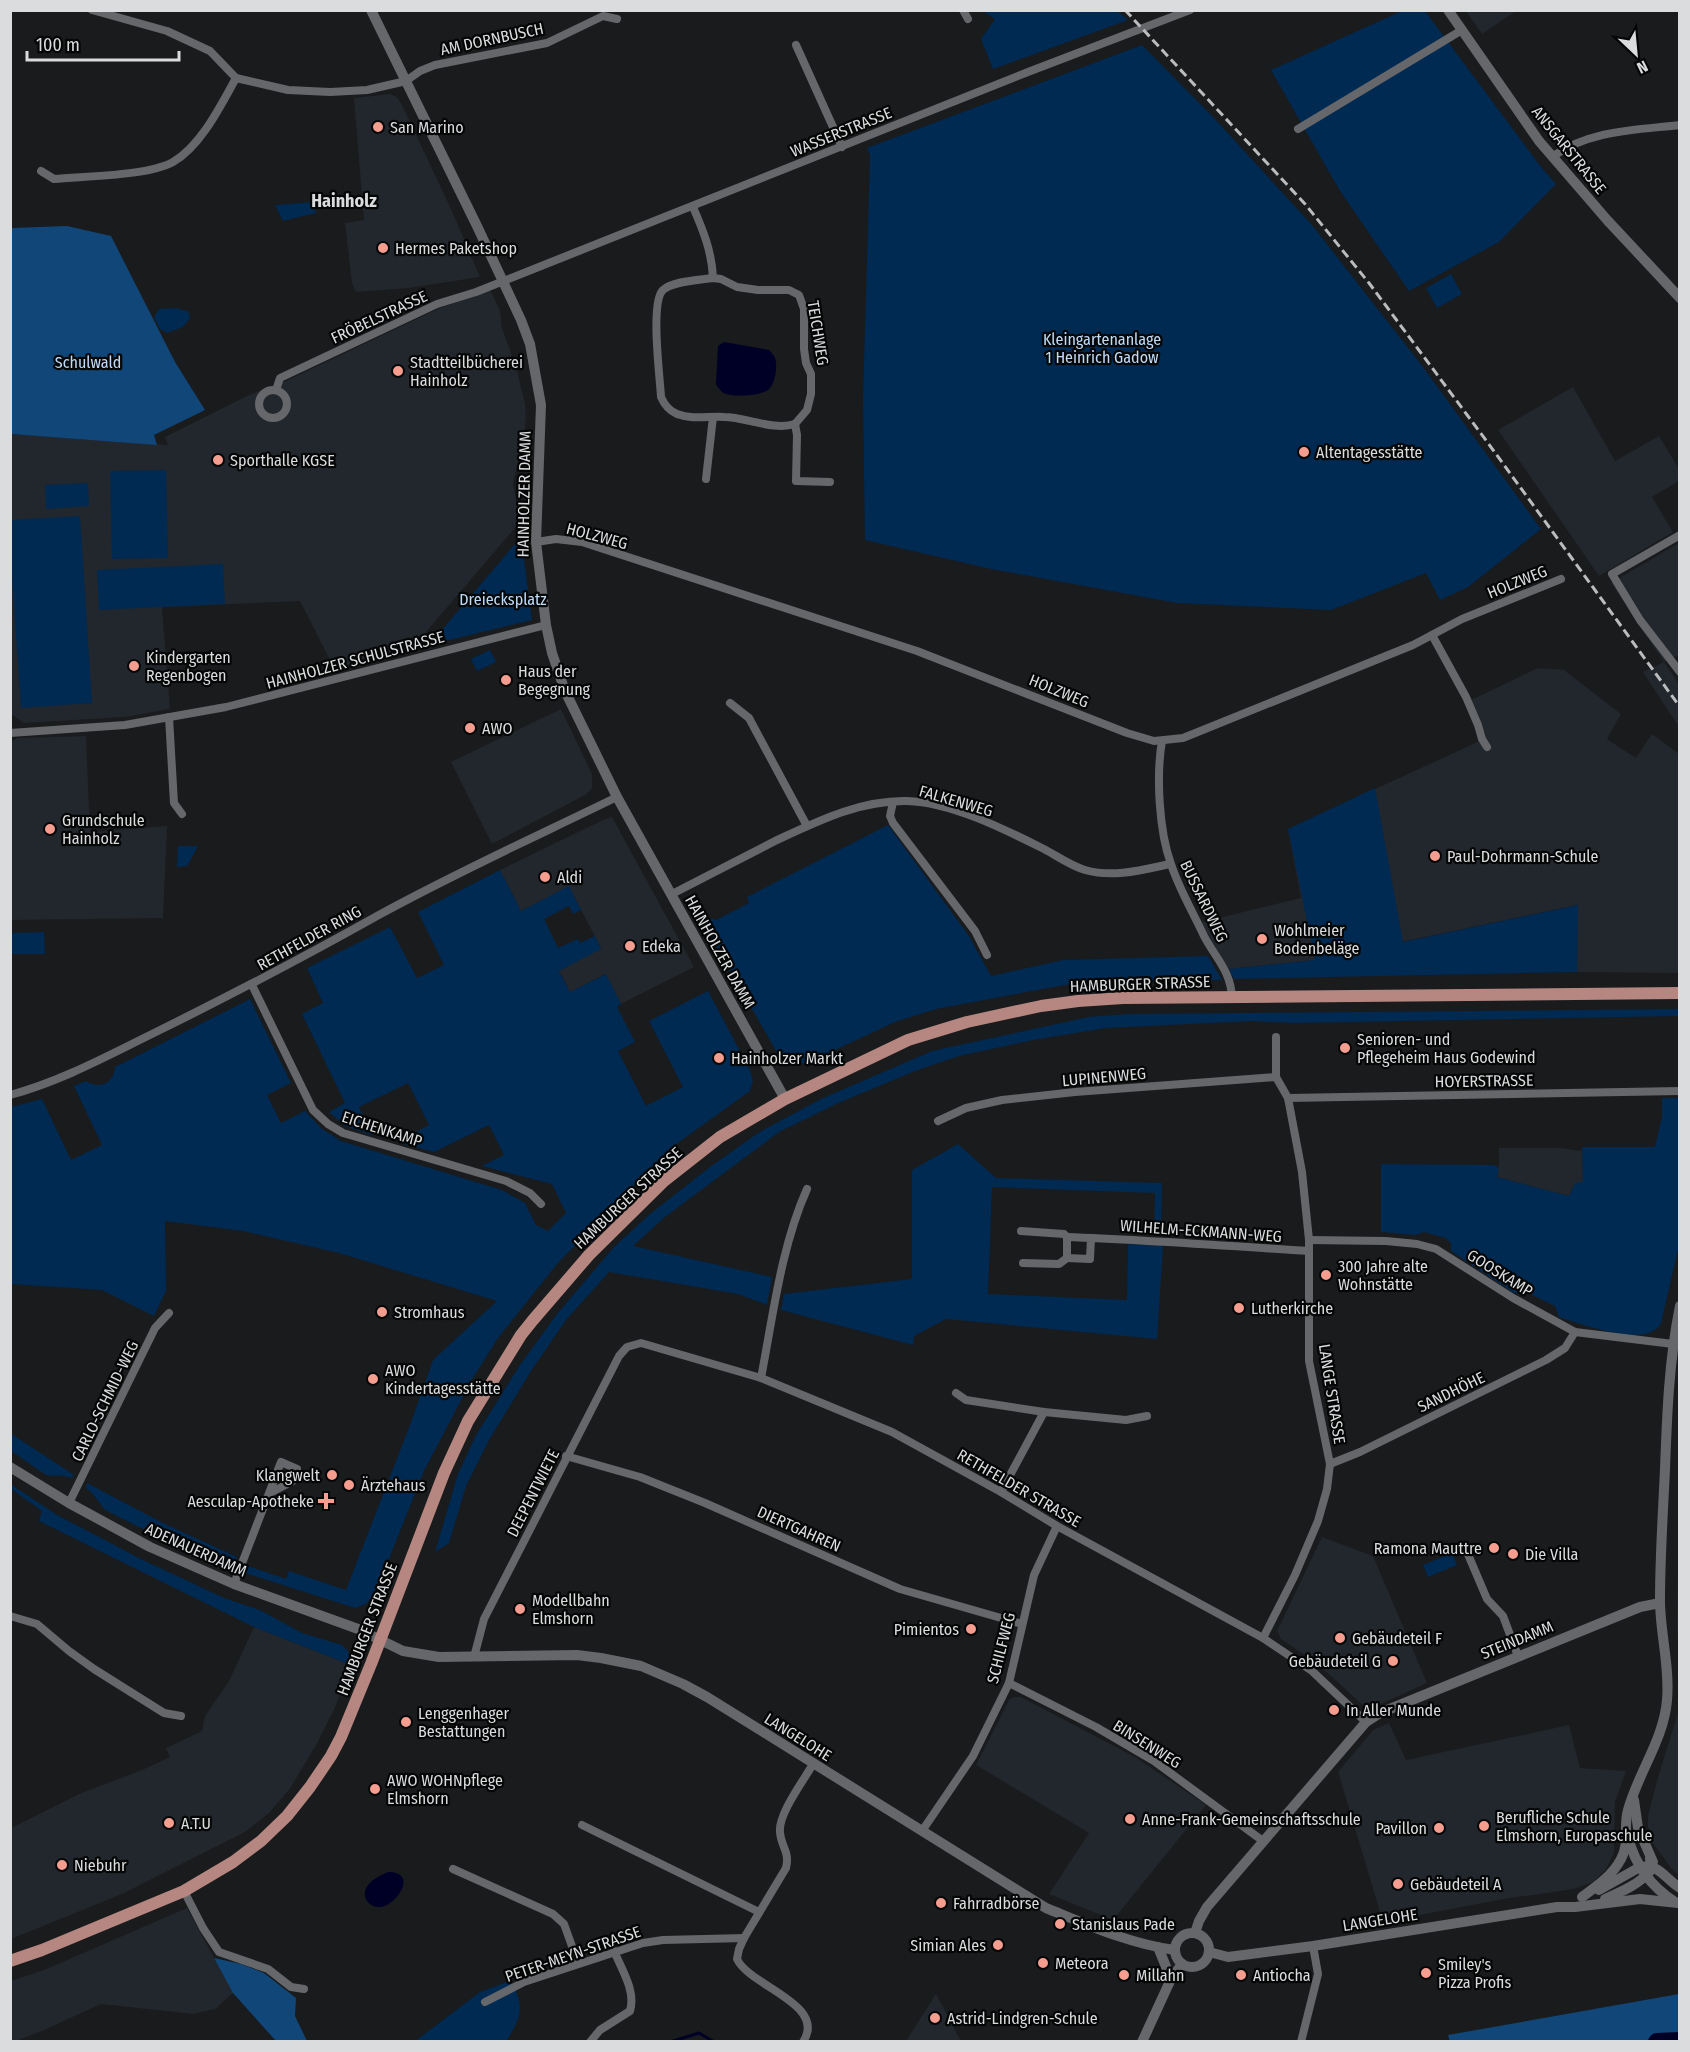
<svg xmlns="http://www.w3.org/2000/svg" width="1690" height="2052" viewBox="0 0 1690 2052" font-family="'Fira Sans Condensed',sans-serif">
<rect width="100%" height="100%" fill="#191b1d"/>
<!-- built -->
<g fill="#22272d">
<polygon points="1466,11 1516,11 1482,34"/>
<polygon points="390,94 397,97 402,105 452,211 480,277 409,288 356,292 352,283 345,223 364,220 354,98"/>
<polygon points="490,290 500,310 502,328 516,367 525,403 526,417 524,436 513,484 520,522 409,652 336,672 300,601 162,607 170,709 125,717 24,723 10,713 10,434 168,445 165,437 249,395 286,381 440,308"/>
<polygon points="1573,387 1615,461 1659,436 1679,469 1679,481 1652,497 1673,532 1599,576 1498,430"/>
<polygon points="1679,543 1679,655 1664,662 1679,684 1679,727 1643,672 1664,662 1611,583"/>
<polygon points="1538,668 1564,670 1621,714 1607,739 1636,758 1652,734 1679,754 1679,973 1577,972 1577,905 1315,960 1229,969 1213,945 1202,922 1301,898 1288,829 1482,740 1467,702"/>
<polygon points="561,709 592,774 592,788 587,794 492,844 451,762"/>
<polygon points="86,736 90,832 167,826 163,918 11,920 11,741 18,738"/>
<polygon points="612,817 694,967 621,1004 605,974 570,992 559,970 601,948 569,887 521,911 500,870 605,819"/>
<polygon points="1499,1148 1561,1148 1582,1151 1583,1183 1572,1188 1569,1196 1497,1177 1499,1168"/>
<polygon points="1679,1484 1680,1484 1679,1673 1677,1624"/>
<polygon points="1322,1537 1373,1556 1427,1683 1368,1710 1318,1664 1281,1639 1277,1631"/>
<polygon points="254,1627 351,1665 334,1710 315,1747 289,1790 269,1813 245,1832 122,1894 11,1939 11,1828 79,1794 142,1770 170,1757 166,1748 202,1731 205,1716 229,1681"/>
<polygon points="1014,1697 1021,1697 1135,1757 1206,1805 1113,1920 1049,1894 1089,1833 976,1765 1009,1700"/>
<polygon points="1679,1710 1679,1875 1671,1868 1653,1843 1648,1827 1648,1816 1658,1777"/>
<polygon points="1389,1723 1406,1760 1569,1725 1580,1768 1626,1771 1615,1802 1614,1853 1606,1869 1593,1882 1574,1889 1504,1899 1383,1922 1338,1772 1373,1730"/>
<polygon points="187,1908 233,1993 215,2009 193,2014 101,2004 42,2031 16,2041 11,2041 11,1981 44,1970"/>
<polygon points="936,1994 961,2041 906,2041"/>
</g>
<!-- green -->
<g fill="#002a52">
<polygon points="983,11 1117,11 1128,20 993,69 981,39 995,19"/>
<polygon points="1402,11 1425,11 1541,167 1556,184 1499,242 1409,291 1340,191 1271,70"/>
<polygon points="1142,45 1214,118 1312,225 1423,367 1541,529 1468,587 1440,600 1426,573 1331,610 1177,603 991,569 865,540 863,397 870,155 867,148"/>
<polygon points="313,202 316,213 283,221 275,205"/>
<polygon points="1451,274 1462,294 1437,308 1426,288"/>
<polygon points="176,308 188,311 190,318 183,327 167,333 160,329 154,317 159,309"/>
<polygon points="166,470 168,558 112,559 110,471"/>
<polygon points="88,483 89,506 46,509 45,485"/>
<polygon points="80,516 92,703 21,708 11,562 11,520"/>
<polygon points="521,537 532,620 429,645"/>
<polygon points="223,564 225,604 99,610 97,570"/>
<polygon points="490,650 496,662 477,671 471,659"/>
<polygon points="1375,788 1403,942 1578,905 1577,972 1234,979 1229,969 1315,960 1288,829"/>
<path d="M888,825L969,936L991,976L1063,960L1208,956L1222,980H1103L1065,985L936,1009L895,1022L807,1063C796,1064 789,1063 779,1056L689,899L696,895L707,917L716,920L749,903L747,897Z"/>
<polygon points="178,846 198,846 187,866 177,867"/>
<path d="M500,870L521,911L569,886L581,910L573,914L569,906L544,919L558,948L578,939L580,943L595,936L601,949L559,971L570,992L606,974L621,1004L617,1007L635,1042L618,1051L646,1106L683,1087L649,1021L708,991L750,1070L753,1081L750,1091L668,1150L557,1264L498,1338L471,1381L424,1471L375,1594L366,1604L355,1608L245,1573L248,1566L286,1579L289,1571L346,1590L410,1425L433,1360L497,1301L339,1253L243,1231L165,1221L166,1291L154,1316L102,1290L11,1284V1107L42,1099L71,1160L102,1145L74,1086L86,1081C100,1090 114,1083 115,1067L250,999L291,1083L267,1095L281,1123L305,1111L322,1129L341,1141L502,1190L525,1203L536,1225L548,1231L566,1213L552,1184L482,1166L504,1155L489,1125L434,1152L397,1142L429,1125L408,1083L359,1107L372,1135L345,1126L329,1112L345,1103L302,1014L323,1003L307,968L390,927L417,978L444,965L418,912Z"/>
<polygon points="44,932 45,954 11,954 11,933"/>
<polygon points="1679,1009 1679,1016 1295,1023 1252,1021 1106,1028 1033,1040 959,1056 915,1071 836,1104 779,1132 665,1217 633,1246 772,1277 767,1305 738,1294 609,1272 566,1320 531,1371 489,1440 466,1486 449,1543 435,1552 458,1474 476,1435 520,1365 557,1314 614,1247 650,1214 710,1167 758,1133 821,1099 932,1051 1089,1017 1128,1014"/>
<path d="M1662,1098H1679V1245L1661,1323C1649,1350 1579,1323 1559,1317L1555,1306L1524,1291L1514,1293L1451,1251V1243L1445,1238L1424,1232L1416,1235L1381,1232V1164L1494,1165L1499,1168L1497,1177L1569,1196L1575,1183L1583,1182L1582,1147H1655L1662,1117Z"/>
<polygon points="958,1144 996,1178 1162,1183 1161,1235 1154,1235 1155,1193 992,1187 988,1294 1127,1300 1128,1244 1163,1246 1157,1339 946,1319 914,1336 913,1345 781,1310 784,1294 912,1279 912,1170"/>
<path d="M10,1433L74,1475L71,1478C62,1474 56,1477 46,1475L11,1451Z"/>
<polygon points="87,1483 165,1524 237,1557 232,1570 173,1544 109,1512 104,1509 93,1494 86,1488"/>
<polygon points="10,1484 59,1516 141,1559 224,1598 260,1610 302,1633 342,1645 348,1651 351,1665 254,1627 39,1521 42,1511 11,1489"/>
<polygon points="1452,1553 1457,1565 1428,1577 1423,1565"/>
<path d="M510,1981C526,2005 521,2019 506,2041L414,2042L480,1992Z"/>
</g>
<!-- forest -->
<g fill="#114678">
<polygon points="67,226 111,236 175,362 205,410 154,435 157,445 11,434 11,228"/>
<polygon points="214,1958 241,1964 264,1973 296,1998 295,2016 307,2041 276,2041 233,1993"/>
<polygon points="1679,1994 1679,2041 1450,2042 1448,2035"/>
</g>
<!-- water -->
<g fill="#000027">
<path d="M724,342L769,350C771,353 774,355 775,358C778,366 775,385 768,390C759,396 731,398 722,392C721,391 716,385 716,384L718,346Z"/>
<path d="M388,1872C418,1872 398,1904 381,1907C368,1908 360,1896 368,1885C373,1879 381,1875 388,1872Z"/>
</g>
<g fill="none" stroke-linecap="round" stroke-linejoin="round">
<!-- stream -->
<polyline stroke="#000027" stroke-width="3" points="670,2042 699,2033 714,2042"/>
<!-- river -->
<polyline stroke="#000027" stroke-width="18" points="1657,2042 1680,2041"/>
<!-- street -->
<g stroke="#66676a" stroke-width="8">
<polyline points="92,10 167,31 210,51 236,78 288,90 330,92 367,90 406,81 420,71 435,65 547,43 603,16 617,19"/>
<polyline points="963,10 968,19"/>
<polyline points="796,45 842,147"/>
<polyline points="1298,129 1462,30"/>
<path d="M1552,157C1589,130 1636,130 1680,125"/>
<path d="M41,171L54,179C85,176 148,176 173,162C201,146 221,105 236,78"/>
<path d="M693,207C703,230 712,252 713,278L721,279L737,287L758,290H789L799,295L804,309V349L806,363L811,374V394L807,410L795,424C773,431 746,417 724,417C708,416 693,420 677,414C670,411 664,404 661,397C660,377 650,302 663,290C672,281 700,280 713,278"/>
<circle cx="273" cy="404" r="14"/>
<polyline points="276,390 280,378 437,304 476,292 1028,72 1190,10"/>
<polyline points="795,424 797,435 796,481 830,482"/>
<polyline points="706,479 713,417"/>
<polyline points="1680,535 1612,574 1640,620 1680,672"/>
<polyline points="536,542 556,539 582,542 917,651 1127,733 1154,741 1183,738 1413,645 1462,619 1561,579"/>
<polyline points="1432,635 1466,697 1478,725 1482,739 1487,747"/>
<polyline points="730,703 749,718 807,826"/>
<polyline points="169,717 174,803 182,814"/>
<polyline points="10,733 125,725 226,707 546,625"/>
<path d="M1162,741C1156,776 1159,831 1171,864C1179,889 1193,912 1204,936C1216,959 1231,971 1232,998"/>
<polyline points="893,802 890,816 893,823 975,931 987,955"/>
<path d="M672,894C707,876 742,858 777,840C818,821 860,800 907,801C951,802 1006,830 1044,849C1057,856 1071,866 1085,870C1114,878 1142,870 1170,864"/>
<polyline points="252,985 313,1110 328,1124 343,1133 506,1181 530,1193 541,1204"/>
<path d="M10,1095C62,1081 109,1055 156,1032C231,995 304,957 377,916C455,873 537,836 617,797"/>
<polyline points="1288,1098 1680,1091"/>
<polyline points="938,1121 966,1108 1002,1100 1075,1092 1276,1077"/>
<polyline points="1021,1231 1064,1234 1067,1237"/>
<path d="M1091,1238L1090,1259L1067,1258V1237C1148,1240 1229,1246 1309,1251"/>
<polyline points="1309,1240 1386,1241 1417,1244 1436,1249 1513,1298 1575,1332 1673,1344"/>
<polyline points="1023,1263 1059,1264 1067,1258"/>
<path d="M761,1378C773,1316 781,1247 807,1189"/>
<polyline points="956,1393 966,1400 1044,1412 1126,1420 1147,1416"/>
<polyline points="566,1456 640,1477 705,1503 900,1589 1022,1624"/>
<polyline points="1330,1464 1360,1452 1546,1360 1565,1348 1575,1332"/>
<polyline points="1001,1492 1044,1412"/>
<polyline points="69,1503 155,1328 169,1313"/>
<polyline points="1467,1552 1487,1599 1503,1616 1518,1656"/>
<polyline points="234,1584 281,1462 297,1469 293,1481 270,1493"/>
<polyline points="10,1616 37,1624 69,1651 94,1669 164,1713 181,1716"/>
<polyline points="1263,1638 1295,1575 1318,1521 1327,1489 1330,1464 1309,1361 1309,1240 1302,1172 1288,1098 1276,1077 1276,1037"/>
<polyline points="474,1657 484,1619 619,1356 627,1347 641,1343 761,1378 892,1432 1001,1492 1057,1526 1263,1638 1312,1671 1366,1722"/>
<polyline points="1009,1683 1096,1727 1154,1761 1263,1841"/>
<polyline points="582,1825 759,1912"/>
<polyline points="922,1831 973,1756 1009,1683 1034,1575 1057,1526"/>
<polyline points="453,1869 553,1914 564,1924 578,1963"/>
<polyline points="184,1891 203,1928 219,1952 268,1969 291,1987 304,1989"/>
<polyline points="485,2002 524,1982 643,1943 663,1940 744,1938"/>
<path d="M590,2042L600,2030L630,2011C636,1991 622,1970 614,1951"/>
<path d="M803,2042C828,2004 749,1986 737,1959L739,1949L744,1938L786,1868C790,1851 781,1847 780,1832C778,1814 804,1780 813,1764"/>
<polyline points="1301,2042 1318,1974 1313,1946"/>
</g>
<!-- secondary -->
<g stroke="#66676a" stroke-width="10">
<polyline points="371,10 477,226 521,320 530,344 541,405 536,542 546,625 552,653 565,691 617,797 785,1099"/>
<polyline points="1448,10 1539,141 1608,221 1680,298"/>
<path d="M10,1467L69,1503L150,1547L234,1584L358,1629L403,1651L439,1657L577,1655L601,1658L641,1666L683,1684L707,1697L1046,1908C1088,1925 1130,1944 1175,1950"/>
<polyline points="1634,1800 1638,1828 1653,1862"/>
<path d="M1628,1837C1635,1865 1650,1886 1675,1902"/>
<path d="M1599,1890L1640,1867C1659,1863 1665,1879 1680,1888"/>
<path d="M1582,1897C1597,1886 1612,1876 1621,1859C1630,1843 1623,1827 1628,1810C1638,1773 1664,1739 1667,1700C1670,1666 1660,1633 1660,1600C1660,1556 1663,1513 1665,1469C1667,1414 1669,1360 1680,1306"/>
<path d="M1605,1899C1621,1892 1640,1884 1651,1870L1650,1858"/>
<polyline points="1195,1933 1199,1921 1207,1907 1366,1722 1380,1713 1640,1607 1660,1603"/>
<circle cx="1192" cy="1950" r="17"/>
<polyline points="1158,1947 1171,1979"/>
<polyline points="1209,1952 1228,1957 1313,1946 1557,1907 1575,1907 1640,1899 1678,1903"/>
<polyline points="1142,2042 1171,1979 1182,1964"/>
</g>
<!-- primary -->
<polyline stroke="#b68680" stroke-width="12" points="10,1961 42,1950 184,1891 233,1862 261,1841 287,1816 310,1787 331,1756 341,1737 371,1664 444,1473 468,1421 521,1335 533,1320 589,1255 664,1181 720,1137 785,1099 908,1040 967,1022 1041,1006 1078,1001 1123,998 1680,993"/>
<!-- rail -->
<polyline stroke="#bbbcbe" stroke-width="3" stroke-dasharray="9 4.5" stroke-linecap="butt" points="1125,10 1305,204 1369,283 1488,443 1680,707"/>
</g>
<!-- markers -->
<g fill="#f59d8f" stroke="#050606" stroke-width="2">
<circle cx="378" cy="127" r="6"/>
<circle cx="383" cy="248" r="6"/>
<circle cx="398" cy="371" r="6"/>
<circle cx="1304" cy="452" r="6"/>
<circle cx="218" cy="460" r="6"/>
<circle cx="134" cy="666" r="6"/>
<circle cx="506" cy="680" r="6"/>
<circle cx="470" cy="728" r="6"/>
<circle cx="50" cy="829" r="6"/>
<circle cx="1435" cy="856" r="6"/>
<circle cx="545" cy="877" r="6"/>
<circle cx="1262" cy="939" r="6"/>
<circle cx="630" cy="946" r="6"/>
<circle cx="1345" cy="1048" r="6"/>
<circle cx="719" cy="1058" r="6"/>
<circle cx="1326" cy="1275" r="6"/>
<circle cx="1239" cy="1308" r="6"/>
<circle cx="382" cy="1312" r="6"/>
<circle cx="373" cy="1379" r="6"/>
<circle cx="332" cy="1475" r="6"/>
<circle cx="349" cy="1485" r="6"/>
<path d="M323 1492h6v6h6v6h-6v6h-6v-6h-6v-6h6z"/>
<circle cx="1494" cy="1548" r="6"/>
<circle cx="1513" cy="1554" r="6"/>
<circle cx="520" cy="1609" r="6"/>
<circle cx="971" cy="1629" r="6"/>
<circle cx="1340" cy="1638" r="6"/>
<circle cx="1393" cy="1661" r="6"/>
<circle cx="1334" cy="1710" r="6"/>
<circle cx="406" cy="1722" r="6"/>
<circle cx="375" cy="1789" r="6"/>
<circle cx="1130" cy="1819" r="6"/>
<circle cx="169" cy="1823" r="6"/>
<circle cx="1484" cy="1826" r="6"/>
<circle cx="1439" cy="1828" r="6"/>
<circle cx="62" cy="1865" r="6"/>
<circle cx="1398" cy="1884" r="6"/>
<circle cx="941" cy="1903" r="6"/>
<circle cx="1060" cy="1924" r="6"/>
<circle cx="998" cy="1945" r="6"/>
<circle cx="1043" cy="1963" r="6"/>
<circle cx="1426" cy="1973" r="6"/>
<circle cx="1124" cy="1975" r="6"/>
<circle cx="1241" cy="1975" r="6"/>
<circle cx="935" cy="2018" r="6"/>
</g>
<g text-anchor="middle" dominant-baseline="central" stroke-width="4.5" stroke-linejoin="round" paint-order="stroke">
<!-- street labels -->
<g font-size="16" fill="#dbdcde" stroke="#050606">
<text transform="translate(492 39) rotate(-12)">AM DORNBUSCH</text>
<text transform="translate(841 132) rotate(-22)">WASSERSTRASSE</text>
<text transform="translate(1569 150) rotate(51)">ANSGARSTRASSE</text>
<text transform="translate(379 317) rotate(-25)">FRÖBELSTRASSE</text>
<text transform="translate(818 333) rotate(81)">TEICHWEG</text>
<text transform="translate(524 494) rotate(-89)">HAINHOLZER DAMM</text>
<text transform="translate(597 536) rotate(15)">HOLZWEG</text>
<text transform="translate(1517 582) rotate(-22)">HOLZWEG</text>
<text transform="translate(355 660) rotate(-15)">HAINHOLZER SCHULSTRASSE</text>
<text transform="translate(1059 691) rotate(22)">HOLZWEG</text>
<text transform="translate(956 801) rotate(16)">FALKENWEG</text>
<text transform="translate(1204 901) rotate(64)">BUSSARDWEG</text>
<text transform="translate(309 938) rotate(-29)">RETHFELDER RING</text>
<text transform="translate(720 952) rotate(61)">HAINHOLZER DAMM</text>
<text transform="translate(1140 984) rotate(-2)">HAMBURGER STRASSE</text>
<text transform="translate(1104 1077) rotate(-5)">LUPINENWEG</text>
<text transform="translate(1484 1081) rotate(-1)">HOYERSTRASSE</text>
<text transform="translate(382 1129) rotate(18)">EICHENKAMP</text>
<text transform="translate(628 1198) rotate(-43)">HAMBURGER STRASSE</text>
<text transform="translate(1201 1231) rotate(4)">WILHELM-ECKMANN-WEG</text>
<text transform="translate(1500 1273) rotate(32)">GOOSKAMP</text>
<text transform="translate(1451 1392) rotate(-26)">SANDHÖHE</text>
<text transform="translate(1332 1394) rotate(81)">LANGE STRASSE</text>
<text transform="translate(105 1401) rotate(-64)">CARLO-SCHMID-WEG</text>
<text transform="translate(1019 1488) rotate(30)">RETHFELDER STRASSE</text>
<text transform="translate(533 1493) rotate(-63)">DEEPENTWIETE</text>
<text transform="translate(799 1529) rotate(24)">DIERTGAHREN</text>
<text transform="translate(196 1550) rotate(24)">ADENAUERDAMM</text>
<text transform="translate(367 1629) rotate(-69)">HAMBURGER STRASSE</text>
<text transform="translate(1517 1640) rotate(-22)">STEINDAMM</text>
<text transform="translate(1001 1648) rotate(-76)">SCHILFWEG</text>
<text transform="translate(798 1737) rotate(32)">LANGELOHE</text>
<text transform="translate(1147 1744) rotate(32)">BINSENWEG</text>
<text transform="translate(1380 1920) rotate(-9)">LANGELOHE</text>
<text transform="translate(573 1954) rotate(-19)">PETER-MEYN-STRASSE</text>
</g>
<!-- poi labels -->
<g font-size="16" fill="#dbdcde" stroke="#050606" text-anchor="start">
<text x="390" y="127">San Marino</text>
<text x="395" y="248">Hermes Paketshop</text>
<text x="410" y="362">Stadtteilbücherei<tspan x="410" dy="18">Hainholz</tspan></text>
<text x="1316" y="452">Altentagesstätte</text>
<text x="230" y="460">Sporthalle KGSE</text>
<text x="146" y="657">Kindergarten<tspan x="146" dy="18">Regenbogen</tspan></text>
<text x="518" y="671">Haus der<tspan x="518" dy="18">Begegnung</tspan></text>
<text x="482" y="728">AWO</text>
<text x="62" y="820">Grundschule<tspan x="62" dy="18">Hainholz</tspan></text>
<text x="1447" y="856">Paul-Dohrmann-Schule</text>
<text x="557" y="877">Aldi</text>
<text x="1274" y="930">Wohlmeier<tspan x="1274" dy="18">Bodenbeläge</tspan></text>
<text x="642" y="946">Edeka</text>
<text x="1357" y="1039">Senioren- und<tspan x="1357" dy="18">Pflegeheim Haus Godewind</tspan></text>
<text x="731" y="1058">Hainholzer Markt</text>
<text x="1338" y="1266">300 Jahre alte<tspan x="1338" dy="18">Wohnstätte</tspan></text>
<text x="1251" y="1308">Lutherkirche</text>
<text x="394" y="1312">Stromhaus</text>
<text x="385" y="1370">AWO<tspan x="385" dy="18">Kindertagesstätte</tspan></text>
<text x="320" y="1475" text-anchor="end">Klangwelt</text>
<text x="361" y="1485">Ärztehaus</text>
<text x="314" y="1501" text-anchor="end">Aesculap-Apotheke</text>
<text x="1482" y="1548" text-anchor="end">Ramona Mauttre</text>
<text x="1525" y="1554">Die Villa</text>
<text x="532" y="1600">Modellbahn<tspan x="532" dy="18">Elmshorn</tspan></text>
<text x="959" y="1629" text-anchor="end">Pimientos</text>
<text x="1352" y="1638">Gebäudeteil F</text>
<text x="1381" y="1661" text-anchor="end">Gebäudeteil G</text>
<text x="1346" y="1710">In Aller Munde</text>
<text x="418" y="1713">Lenggenhager<tspan x="418" dy="18">Bestattungen</tspan></text>
<text x="387" y="1780">AWO WOHNpflege<tspan x="387" dy="18">Elmshorn</tspan></text>
<text x="1496" y="1817">Berufliche Schule<tspan x="1496" dy="18">Elmshorn, Europaschule</tspan></text>
<text x="1142" y="1819">Anne-Frank-Gemeinschaftsschule</text>
<text x="181" y="1823">A.T.U</text>
<text x="1427" y="1828" text-anchor="end">Pavillon</text>
<text x="74" y="1865">Niebuhr</text>
<text x="1410" y="1884">Gebäudeteil A</text>
<text x="953" y="1903">Fahrradbörse</text>
<text x="1072" y="1924">Stanislaus Pade</text>
<text x="986" y="1945" text-anchor="end">Simian Ales</text>
<text x="1055" y="1963">Meteora</text>
<text x="1438" y="1964">Smiley's<tspan x="1438" dy="18">Pizza Profis</tspan></text>
<text x="1136" y="1975">Millahn</text>
<text x="1253" y="1975">Antiocha</text>
<text x="947" y="2018">Astrid-Lindgren-Schule</text>
</g>
<!-- park labels -->
<g font-size="16" fill="#bfdbfa" stroke="#050606">
<text x="1102" y="339">Kleingartenanlage<tspan x="1102" dy="18">1 Heinrich Gadow</tspan></text>
<text x="88" y="362">Schulwald</text>
<text x="503" y="599">Dreiecksplatz</text>
</g>
<!-- neighbourhood labels -->
<g font-size="18" font-weight="bold" fill="#dbdcde" stroke="#050606">
<text x="344" y="201">Hainholz</text>
</g>
</g>
<!-- border -->
<rect width="1690" height="2052" fill="none" stroke="#dbdcde" stroke-width="24"/>
<!-- north arrow -->
<g transform="translate(1636 54) rotate(154)" stroke="#050606" stroke-width="4.5" paint-order="stroke">
<path d="M0-4.5L10 22L0 15L-10 22Z" fill="#dbdcde"/>
<text y="-9" font-size="16" font-weight="bold" text-anchor="middle" fill="#dbdcde">N</text>
</g>
<!-- scale -->
<path d="M27 51v9h152v-9" fill="none" stroke="#dbdcde" stroke-width="3"/>
<text x="36" y="51" font-size="18" fill="#dbdcde" stroke="#050606" stroke-width="4.5" paint-order="stroke">100 m</text>
</svg>
